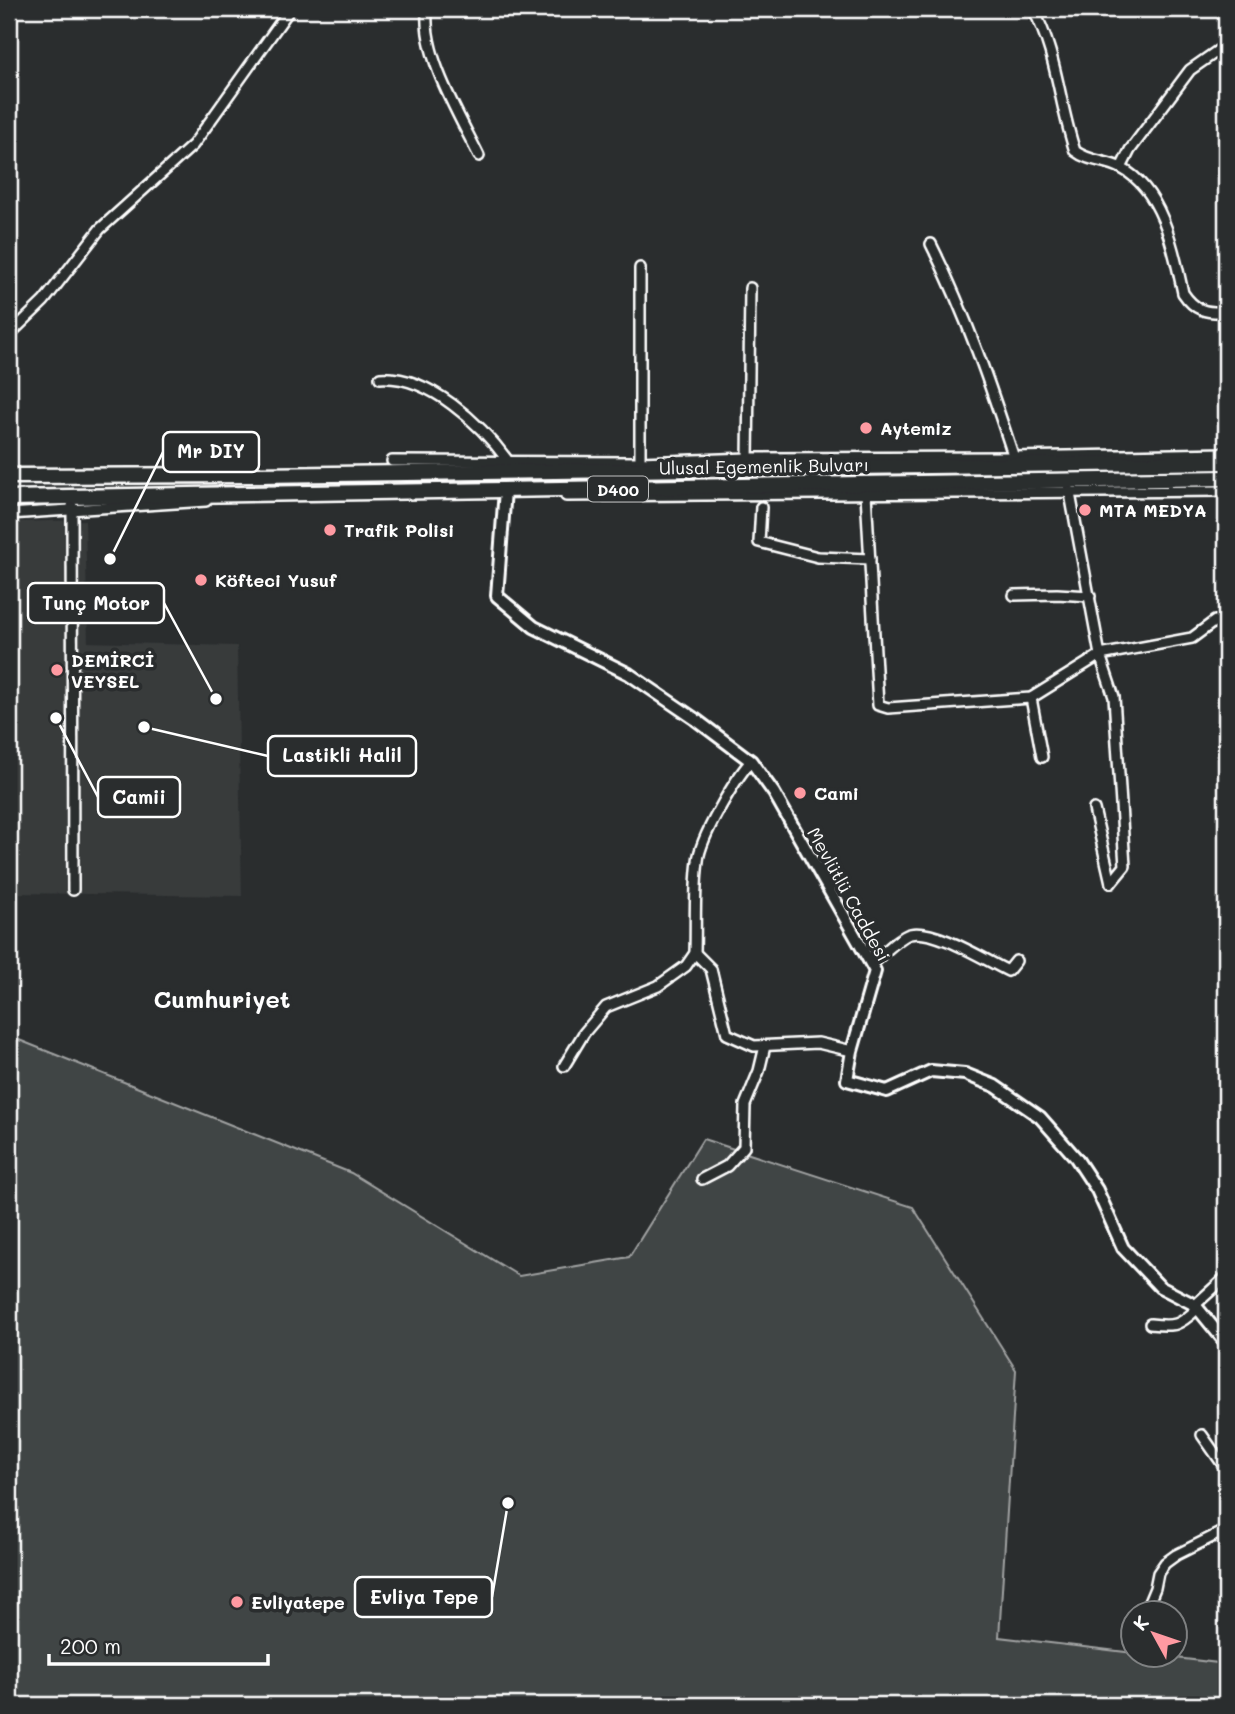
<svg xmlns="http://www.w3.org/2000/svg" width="1235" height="1714" viewBox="0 0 1235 1714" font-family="Mali,sans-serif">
<rect width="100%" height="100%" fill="#2a2d2e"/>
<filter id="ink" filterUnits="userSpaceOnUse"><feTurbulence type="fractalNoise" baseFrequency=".0143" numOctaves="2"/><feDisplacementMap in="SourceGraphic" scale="14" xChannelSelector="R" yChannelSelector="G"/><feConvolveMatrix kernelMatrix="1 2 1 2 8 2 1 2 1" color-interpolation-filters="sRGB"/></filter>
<g filter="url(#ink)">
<!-- built -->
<polygon fill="#373a3b" points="85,520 88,642 237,646 242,896 9,893 9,522"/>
<!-- green -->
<polygon fill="#414445" stroke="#a0a2a2" stroke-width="2" points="9,1036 351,1173 519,1276 629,1257 703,1139 913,1207 1016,1370 999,1637 1226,1664 1226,1705 9,1705"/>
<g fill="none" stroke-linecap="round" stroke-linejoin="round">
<!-- minor casing -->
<g stroke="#fff" stroke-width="14">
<g id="minor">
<path d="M424,9L427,13C424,58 459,115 479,156"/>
<path d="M1033,9C1057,53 1059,104 1075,151C1089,162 1106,160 1121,168C1163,190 1174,251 1183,293C1195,311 1206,313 1226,312"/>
<polyline points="1121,168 1130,150 1190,70 1226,45"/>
<path d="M931,244C966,314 991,387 1015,461"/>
<polyline points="9,335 44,301 100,229 193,145 290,9"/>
<path d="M380,378C429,375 481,424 508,461"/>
<polyline points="392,461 640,462 748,458 1013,457 1226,453"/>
<polyline points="748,461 750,288"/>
<polyline points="640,466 640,268"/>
<polyline points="866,493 878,705 888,708 1031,698 1100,655 1069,488"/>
<polyline points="566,496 1226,491"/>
<polyline points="72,506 73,890"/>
<polyline points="761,507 759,542 818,557 870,559"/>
<polyline points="9,514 206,501"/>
<polyline points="1014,595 1057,594 1090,596"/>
<polyline points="1031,698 1042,757"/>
<polyline points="1094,809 1111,883"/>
<polyline points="1111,883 1125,866 1114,697 1100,655 1192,638 1215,621 1226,621"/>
<polyline points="695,953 711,969 727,1034 754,1046 818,1043 852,1051"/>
<path d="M871,964C880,957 900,936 910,934C935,928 985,960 1008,971L1016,961"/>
<path d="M564,1066L584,1033L606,1007L658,986L686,966L695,953C696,922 694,891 698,861C700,838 735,779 751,761"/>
<polyline points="702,1179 727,1166 744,1147 745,1105 759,1071 765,1046"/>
<polyline points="1195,1305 1226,1277"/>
<path d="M1150,1324C1175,1327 1179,1326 1198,1308"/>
<polyline points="1202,1435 1226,1469"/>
<polyline points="1145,1612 1155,1588 1158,1573 1165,1563 1176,1555 1226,1530"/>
</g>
</g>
<!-- tertiary casing -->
<g stroke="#fff" stroke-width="16">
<polyline id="tertiary" points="505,490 497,596 534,627 629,674 695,719 751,761 774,793 875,971 852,1051 847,1080 887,1091 931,1071 965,1074 995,1086 1040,1117 1076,1158 1097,1190 1123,1248 1160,1287 1195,1305 1226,1343"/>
</g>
<!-- trunk casing -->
<g stroke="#fff" stroke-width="19">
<g id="trunk">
<polyline points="9,476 259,475 1226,462"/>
<polyline points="9,498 1226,478"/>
</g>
</g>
<!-- minor -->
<use href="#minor" stroke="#2a2d2e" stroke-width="9"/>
<!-- tertiary -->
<use href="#tertiary" stroke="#2a2d2e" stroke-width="10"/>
<!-- trunk -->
<use href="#trunk" stroke="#2a2d2e" stroke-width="14"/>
</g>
</g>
<!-- markers -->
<g fill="#ff9aa2" stroke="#2a2d2e" stroke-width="2.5">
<circle cx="866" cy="428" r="7"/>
<circle cx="1085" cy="510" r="7"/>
<circle cx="330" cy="530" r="7"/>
<circle cx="201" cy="580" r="7"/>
<circle cx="57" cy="670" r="7"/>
<circle cx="800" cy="793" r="7"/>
<circle cx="237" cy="1602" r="7"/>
</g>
<g text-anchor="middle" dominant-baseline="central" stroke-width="7" stroke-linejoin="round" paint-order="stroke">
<!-- shield labels -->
<rect fill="#2a2d2e" stroke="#bfc0c0" stroke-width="2" x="588" y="476.5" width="60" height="25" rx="5"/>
<g font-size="16" font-weight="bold" fill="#fff">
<text x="618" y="489">D400</text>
</g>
<!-- poi labels -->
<g font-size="18" font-weight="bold" fill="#fff" stroke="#2a2d2e" text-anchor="start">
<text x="880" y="428">Aytemiz</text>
<text x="1099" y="510">MTA MEDYA</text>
<text x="344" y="530">Trafik Polisi</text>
<text x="215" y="580">Köfteci Yusuf</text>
<text x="71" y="660">DEMİRCİ<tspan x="71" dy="21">VEYSEL</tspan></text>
<text x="814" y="793">Cami</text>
<text x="251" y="1602">Evliyatepe</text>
</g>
<!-- street labels -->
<g font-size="18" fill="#fff" stroke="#2a2d2e">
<text transform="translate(764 466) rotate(-1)">Ulusal Egemenlik Bulvarı</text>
<text transform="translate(849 894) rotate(61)">Mevlütlü Caddesi</text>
</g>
<!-- district labels -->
<g font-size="24" font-weight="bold" fill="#fff" stroke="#2a2d2e">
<text x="222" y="998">Cumhuriyet</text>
</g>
</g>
<!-- callouts -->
<path fill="none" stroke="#fff" stroke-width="2.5" d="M110 559L163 452M216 699L164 603M144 727L268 756M56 718L98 797M508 1503L492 1597"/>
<g fill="#fff" stroke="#2a2d2e" stroke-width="2.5">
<circle cx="110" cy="559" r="7"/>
<circle cx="216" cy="699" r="7"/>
<circle cx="144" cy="727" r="7"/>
<circle cx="56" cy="718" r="7"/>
<circle cx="508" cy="1503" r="7"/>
</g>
<g fill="#2a2d2e" stroke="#fff" stroke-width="2.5">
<rect x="163" y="432" width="96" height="40" rx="7"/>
<rect x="28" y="583" width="136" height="40" rx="7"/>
<rect x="268" y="736" width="148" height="40" rx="7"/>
<rect x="98" y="777" width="82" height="40" rx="7"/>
<rect x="355" y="1577" width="137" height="40" rx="7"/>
</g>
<g font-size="19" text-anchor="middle" font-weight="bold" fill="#fff">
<text x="211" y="458">Mr DIY</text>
<text x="96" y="610">Tunç Motor</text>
<text x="342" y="762">Lastikli Halil</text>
<text x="139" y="804">Camii</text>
<text x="424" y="1604">Evliya Tepe</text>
</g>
<!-- margin -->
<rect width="1235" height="1714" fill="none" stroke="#2a2d2e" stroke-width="35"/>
<rect x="18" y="18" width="1200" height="1679" fill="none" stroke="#fff" stroke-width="2.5" filter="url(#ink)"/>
<!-- north arrow -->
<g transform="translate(1154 1634) rotate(310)"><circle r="33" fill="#2a2d2e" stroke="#7f8182" stroke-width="2"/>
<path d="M0-5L12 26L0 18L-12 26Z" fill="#ff9aa2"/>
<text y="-10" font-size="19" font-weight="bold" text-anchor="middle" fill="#ffffff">K</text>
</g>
<!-- scale -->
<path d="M49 1654v10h219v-10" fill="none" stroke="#ffffff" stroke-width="3.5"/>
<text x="60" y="1654" font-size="21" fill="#ffffff" stroke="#2a2d2e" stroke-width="5" paint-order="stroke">200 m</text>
</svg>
